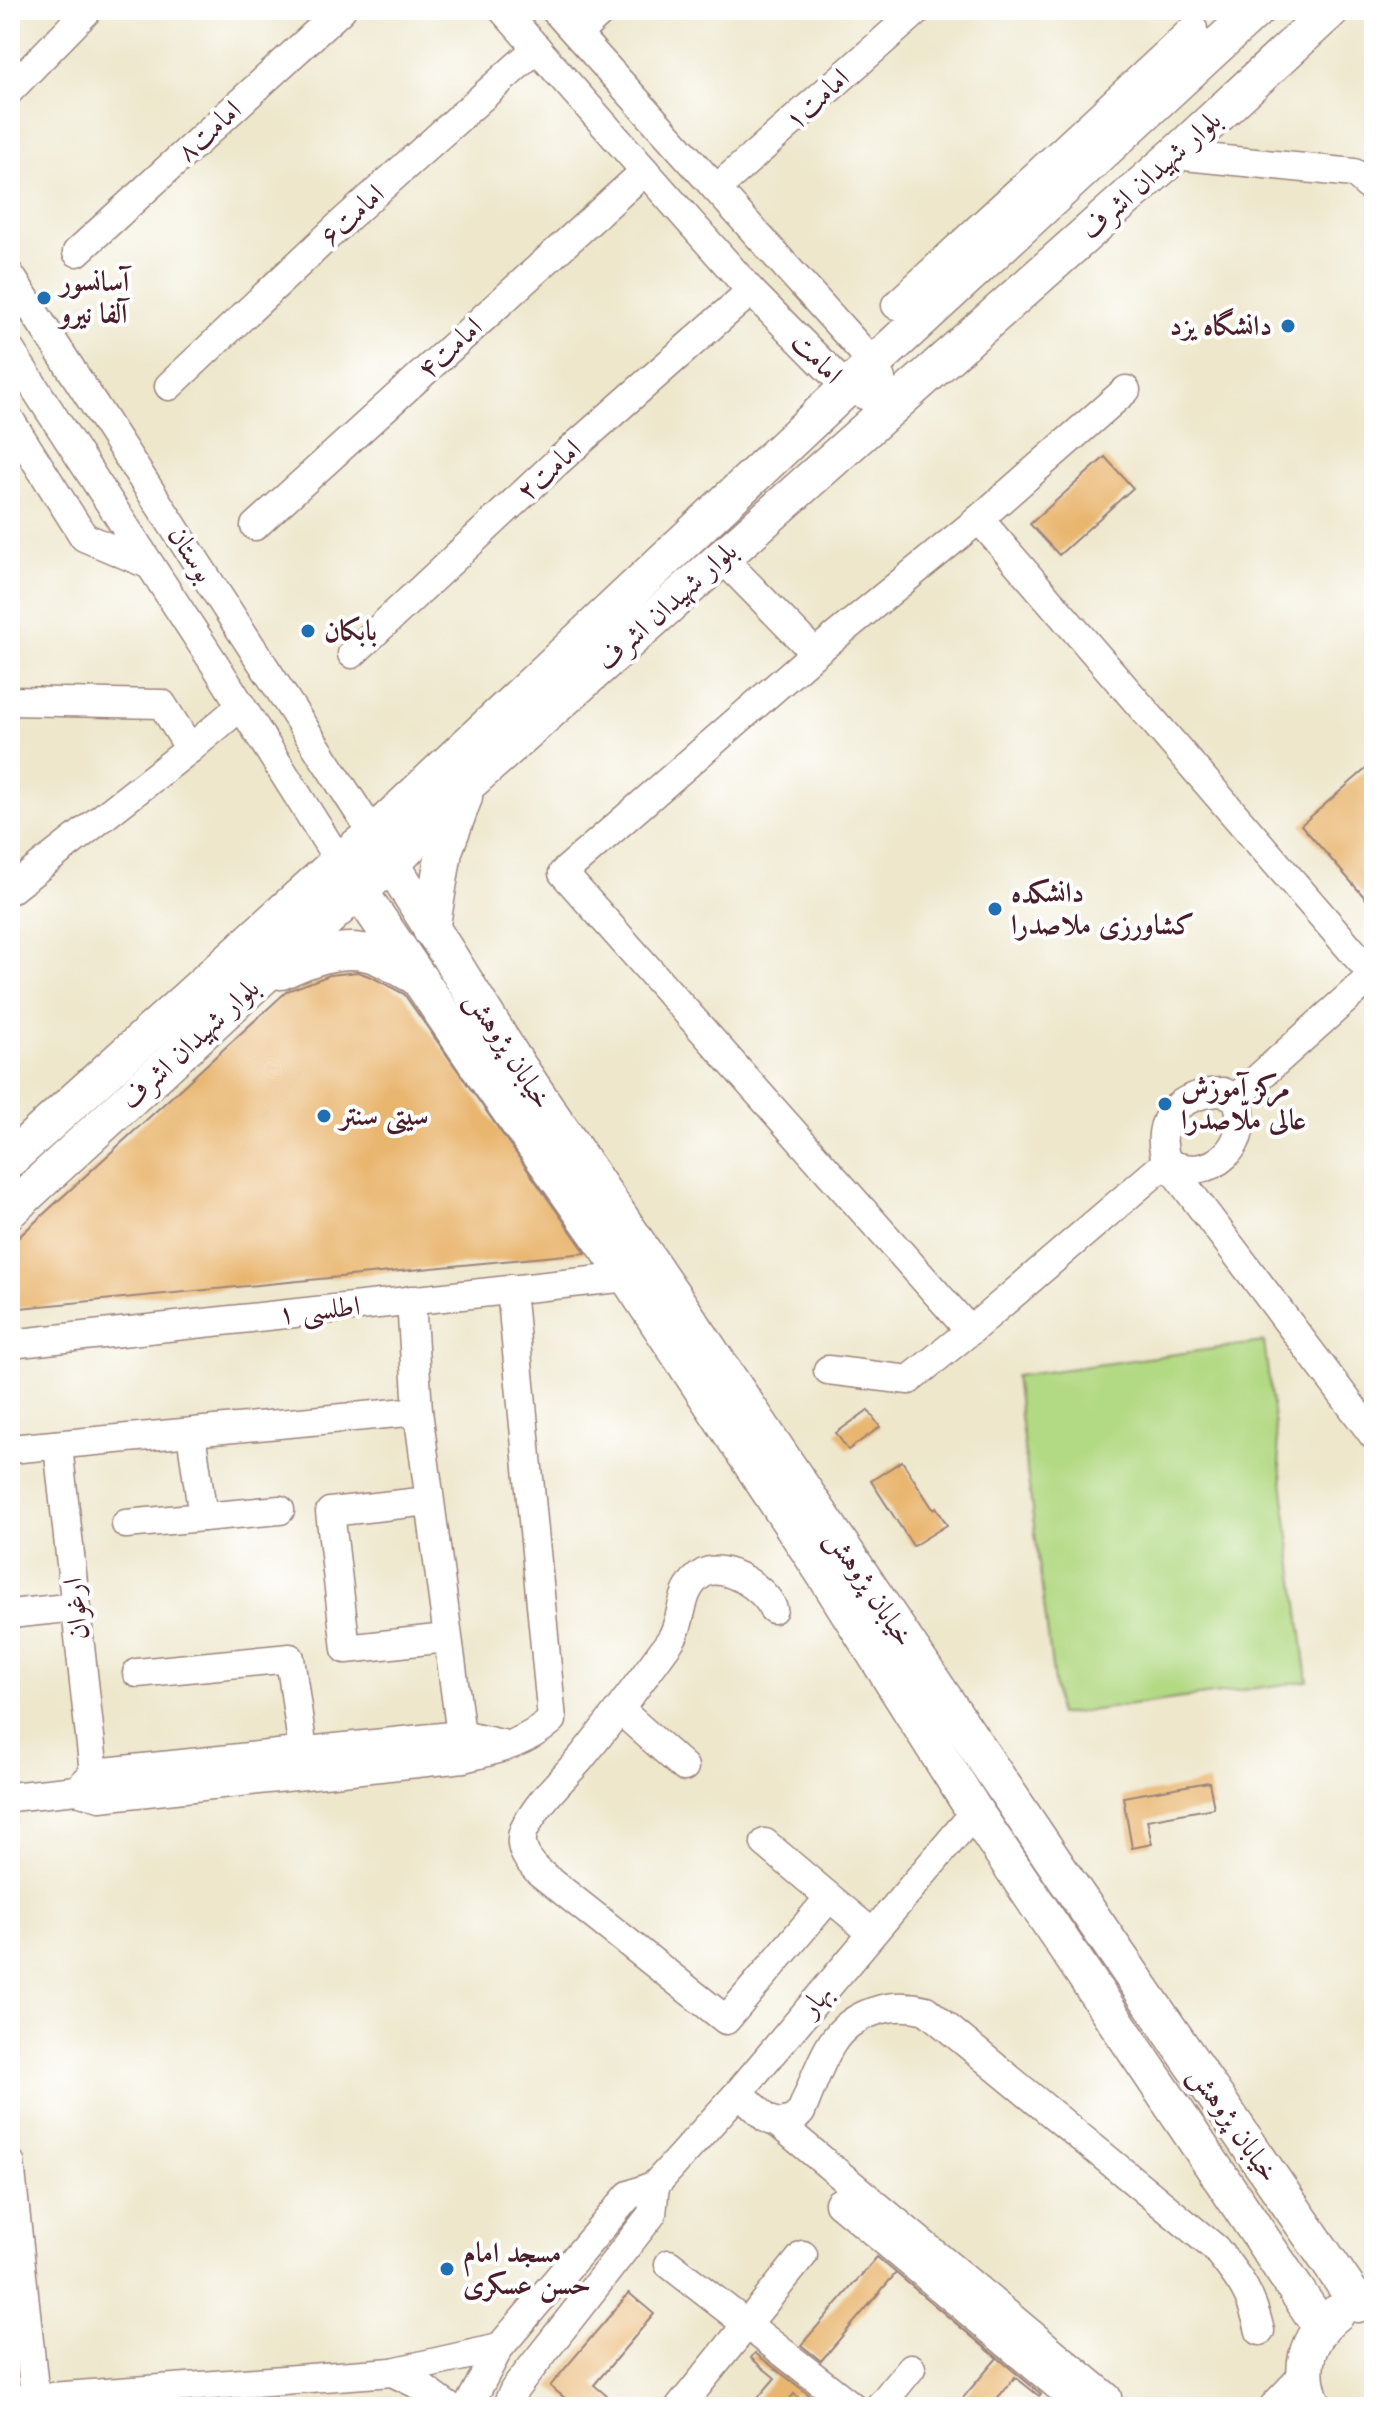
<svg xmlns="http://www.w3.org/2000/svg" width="1384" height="2417" viewBox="0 0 1384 2417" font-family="Cardo,Amiri,serif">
<rect width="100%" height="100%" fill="#fff"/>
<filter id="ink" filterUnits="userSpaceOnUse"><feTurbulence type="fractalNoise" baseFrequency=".0125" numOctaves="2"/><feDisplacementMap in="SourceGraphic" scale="16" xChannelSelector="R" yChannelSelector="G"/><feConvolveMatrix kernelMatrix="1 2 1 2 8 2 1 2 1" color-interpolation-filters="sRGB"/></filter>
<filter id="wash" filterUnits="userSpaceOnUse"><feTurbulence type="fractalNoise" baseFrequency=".006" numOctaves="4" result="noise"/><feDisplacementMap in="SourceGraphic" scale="32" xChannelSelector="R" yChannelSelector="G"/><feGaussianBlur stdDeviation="1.8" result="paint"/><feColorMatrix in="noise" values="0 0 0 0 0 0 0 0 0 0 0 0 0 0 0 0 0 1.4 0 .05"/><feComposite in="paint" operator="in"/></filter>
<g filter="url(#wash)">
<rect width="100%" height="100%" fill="#eee7cc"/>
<!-- green -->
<polygon fill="#b2d983" stroke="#7e7c57" stroke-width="2" points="1264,1342 1308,1681 1058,1715 1015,1376"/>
<g id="blocks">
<!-- building -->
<g fill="#e9b66f">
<polygon points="1105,457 1133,488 1059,555 1030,524"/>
<polygon points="1374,762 1374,908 1301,825"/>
<polygon points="358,972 374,978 404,994 586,1253 10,1309 10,1245 287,991 330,975"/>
<polygon points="868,1410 880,1427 848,1450 836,1433"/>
<polygon points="902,1461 933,1509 936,1507 947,1525 913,1546 871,1481"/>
<polygon points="1209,1782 1214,1808 1147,1820 1152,1844 1132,1848 1123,1797"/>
<polygon points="877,2257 1041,2394 1039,2396 1015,2377 990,2407 955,2407 997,2358 896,2273 821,2361 801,2345"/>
<polygon points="629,2293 654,2314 594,2385 620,2407 576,2407 550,2386"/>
<polygon points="755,2353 825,2407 810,2407 794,2394 783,2407 750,2407 775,2378 751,2358"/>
</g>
</g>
</g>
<g filter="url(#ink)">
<use href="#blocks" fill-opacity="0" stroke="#9c837c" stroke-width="2"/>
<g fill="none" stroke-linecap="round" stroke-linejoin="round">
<!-- minor casing -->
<g stroke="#9c837c" stroke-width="31">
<g id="minor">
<polyline points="503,10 751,291 847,388 892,406"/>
<polyline points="555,10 874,364 881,379"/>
<polyline points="577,34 603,10"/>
<polyline points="10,90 88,10"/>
<polyline points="1175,155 1354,173 1374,191"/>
<polyline points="716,189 918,10"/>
<polyline points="77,252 341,10"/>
<polyline points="10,275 373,834"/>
<polyline points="896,305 1193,29"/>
<polyline points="10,350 218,669 339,861"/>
<polyline points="169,386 343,222 537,48"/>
<polyline points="10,420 84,537 150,565"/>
<polyline points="979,519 1126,390"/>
<polyline points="255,526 645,171"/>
<polyline points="722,558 815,653 563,873 970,1331 1167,1162 1374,1436"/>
<polyline points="815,653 979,519 1373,975"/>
<polyline points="352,654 557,462 751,291"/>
<polyline points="10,701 162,704 190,749"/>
<polyline points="10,890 190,749 241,706"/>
<path d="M1223,1092L1236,1098C1255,1142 1211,1186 1167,1162C1151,1118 1181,1093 1223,1092Z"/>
<polyline points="1236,1098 1374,974"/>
<polyline points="411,1300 418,1411 461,1735"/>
<polyline points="10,1344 628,1277"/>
<polyline points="828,1370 909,1380 970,1331"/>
<polyline points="191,1433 203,1517"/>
<polyline points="58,1446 94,1773"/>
<polyline points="10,1449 418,1411"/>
<polyline points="429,1501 330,1512 346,1649 446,1638"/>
<polyline points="126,1524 280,1510"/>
<path d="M773,1609C766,1589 725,1562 704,1573C677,1588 685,1620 670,1641C641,1681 612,1720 581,1758C562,1780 537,1803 524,1830C517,1847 528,1861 539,1872L726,2020L829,1898"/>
<polyline points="10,1614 76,1607"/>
<polyline points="137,1673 290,1658 303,1751"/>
<polyline points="620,1710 684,1767"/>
<polyline points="77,1790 94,1773 461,1735 506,1745"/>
<path d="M10,1797L77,1790L100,1797L464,1758C499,1749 524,1744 552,1720L511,1289"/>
<polyline points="765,1843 872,1933"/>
<path d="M739,2092L766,2118L779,2124L794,2119L801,2112C811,2089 819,2063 832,2043C852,2012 892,2001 926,2010L1215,2248C1239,2278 1251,2292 1260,2331"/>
<polyline points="779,2124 1107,2397"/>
<polyline points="10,2162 36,2407"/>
<polyline points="839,2203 1083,2407"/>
<polyline points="669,2264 853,2407"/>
<polyline points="392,2372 417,2384 449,2407"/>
<polyline points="10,2400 392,2372 499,2348"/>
<polyline points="468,2407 499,2348 629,2195 655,2185 739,2092 975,1812"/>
<polyline points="506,2407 514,2390 652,2214 655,2185"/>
<polyline points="680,2407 803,2255"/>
<polyline points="879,2407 911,2368"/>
<polyline points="1273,2407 1304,2374"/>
</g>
</g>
<!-- major casing -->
<g stroke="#9c837c" stroke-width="39">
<g id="major">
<polyline points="373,834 512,1057 1065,1878 1358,2304"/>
<polyline points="339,861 483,1073 628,1277 829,1581 975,1812 1321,2327"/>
<polyline points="431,930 444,851 464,797"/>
<path d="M281,971C309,958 341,945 372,954C387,959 403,970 417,977"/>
<polyline points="10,1159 339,861 373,834 847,388 1256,10"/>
<polyline points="10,1210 258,981 359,890 392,864 469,783 1175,155 1331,10"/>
<path d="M1314,2407C1297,2371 1305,2338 1337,2313"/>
</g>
</g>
<!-- minor -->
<use href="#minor" stroke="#fff" stroke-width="28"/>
<!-- major -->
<use href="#major" stroke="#fff" stroke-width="36"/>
</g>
</g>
<!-- markers -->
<g fill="#1f6fb2" stroke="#fff" stroke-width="3">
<circle cx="44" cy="298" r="8"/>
<circle cx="1288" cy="326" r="8"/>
<circle cx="308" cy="631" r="8"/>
<circle cx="995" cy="909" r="8"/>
<circle cx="1165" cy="1104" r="8"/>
<circle cx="324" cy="1116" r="8"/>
<circle cx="447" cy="2269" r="8"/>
</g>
<g text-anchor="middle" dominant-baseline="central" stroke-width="8" stroke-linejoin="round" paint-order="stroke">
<!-- street labels -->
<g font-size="28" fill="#4a1f2b" stroke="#fff">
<text transform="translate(817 99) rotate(-42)">امامت۱</text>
<text transform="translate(209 131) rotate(-42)">امامت۸</text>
<text transform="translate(1151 175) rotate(-42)">بلوار شهیدان اشرف</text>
<text transform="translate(352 215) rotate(-42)">امامت۶</text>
<text transform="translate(450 348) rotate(-42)">امامت۴</text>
<text transform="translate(817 358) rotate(46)">امامت</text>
<text transform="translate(549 470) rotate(-42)">امامت۲</text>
<text transform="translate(191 554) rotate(57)">بوستان</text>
<text transform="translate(667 606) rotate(-42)">بلوار شهیدان اشرف</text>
<text transform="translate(190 1044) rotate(-43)">بلوار شهیدان اشرف</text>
<text transform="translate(509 1050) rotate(57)">خیابان پژوهش</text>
<text transform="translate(319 1310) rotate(-6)">اطلسی ۱</text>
<text transform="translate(870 1588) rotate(56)">خیابان پژوهش</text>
<text transform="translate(76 1609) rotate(-96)">ارغوان</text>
<text transform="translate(816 2000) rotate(-50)">بهار</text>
<text transform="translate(1234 2124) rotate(55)">خیابان پژوهش</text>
</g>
<!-- poi labels -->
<g font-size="28" font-weight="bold" fill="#4a1f2b" stroke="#fff" text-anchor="start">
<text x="60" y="282">آسانسور<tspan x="60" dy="32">آلفا نيرو</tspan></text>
<text x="1272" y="326" text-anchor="end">دانشگاه یزد</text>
<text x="324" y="631">بابکان</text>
<text x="1011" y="893">دانشکده<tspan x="1011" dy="32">کشاورزی ملاصدرا</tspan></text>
<text x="1181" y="1088">مرکز آموزش<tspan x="1181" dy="32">عالی ملّاصدرا</tspan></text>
<text x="340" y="1116">سیتی سنتر</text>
<text x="463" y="2253">مسجد امام<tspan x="463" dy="32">حسن عسکری</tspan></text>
</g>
</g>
<!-- margin -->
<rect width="1384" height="2417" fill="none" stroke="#fff" stroke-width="40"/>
</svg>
